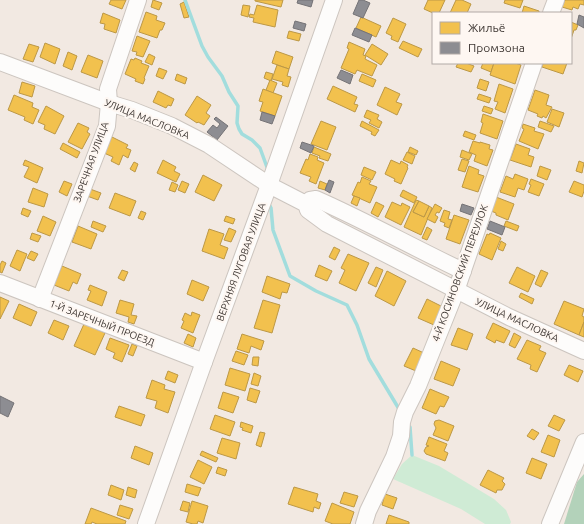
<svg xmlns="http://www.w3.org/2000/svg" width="584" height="524" viewBox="0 0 584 524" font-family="Ubuntu,sans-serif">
<rect width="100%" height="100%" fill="#f2e9e2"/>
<!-- green -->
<polygon fill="#cfebd5" points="412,455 439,466 494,499 506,510 511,522 510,524 485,524 461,509 393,479 402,464"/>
<!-- forest -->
<polygon fill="#b3d2ba" points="584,474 584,524 564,524 577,482"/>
<!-- homes -->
<g fill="#f2c14e" stroke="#bc9846">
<polygon points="111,0 126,0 122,9 109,4"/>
<polygon points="153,0 162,3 159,10 151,7"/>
<polygon points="255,0 283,0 281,7 255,1"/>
<polygon points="428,0 445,0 439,13 433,13 424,9"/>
<polygon points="456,0 462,0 471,4 467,13 450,13"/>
<polygon points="505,0 523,0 520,8 504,3"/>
<polygon points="565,0 584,0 584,5 580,4 578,9 573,7 572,10 562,7"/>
<polygon points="184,2 189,17 184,18 180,4"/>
<polygon points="243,5 250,6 248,17 241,15"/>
<polygon points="257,5 278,10 275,27 253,22 254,18 249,17 250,14 254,15"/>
<polygon points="524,6 539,11 539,13 522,13"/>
<polygon points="146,12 157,16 156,20 165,23 162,30 160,30 157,38 139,32"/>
<polygon points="103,13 120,20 116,33 104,29 105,24 100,23"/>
<polygon points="361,17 381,26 376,37 356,28"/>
<polygon points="393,18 406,24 398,42 391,39 392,36 386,33"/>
<polygon points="571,22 578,25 576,30 574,30 571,39"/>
<polygon points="289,31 301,34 299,41 287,38"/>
<polygon points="137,36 150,41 143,57 136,55 137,52 132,51"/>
<polygon points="403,41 422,49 418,57 399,48"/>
<polygon points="349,42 365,49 363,55 366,56 365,59 377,65 372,76 357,70 355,74 341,68 349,49 347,48"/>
<polygon points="45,43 60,49 55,64 40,57"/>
<polygon points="29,44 39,47 33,62 23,59"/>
<polygon points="372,44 388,54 381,65 365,55"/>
<polygon points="276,51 293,57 289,69 272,63"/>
<polygon points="68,52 77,56 72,70 63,66"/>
<polygon points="149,54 155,57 152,65 145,62"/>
<polygon points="88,55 103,61 97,78 81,72"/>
<polygon points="135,58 142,61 141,63 149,66 144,78 145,79 143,84 135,81 136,79 125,74 131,59 134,60"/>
<polygon points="458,63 466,63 474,66 471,72 456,67"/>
<polygon points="483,63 494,63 491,72 481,68"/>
<polygon points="494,63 515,63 521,65 515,84 490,75"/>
<polygon points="543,63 567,63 563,74 542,67"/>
<polygon points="277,65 289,69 287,76 291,77 288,87 282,85 283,82 272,79"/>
<polygon points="159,68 167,71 163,79 156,76"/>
<polygon points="266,72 273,74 271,81 264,78"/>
<polygon points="177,74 187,78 185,84 175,80"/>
<polygon points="362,74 376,80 373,87 359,81"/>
<polygon points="480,79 489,82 486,91 477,88"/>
<polygon points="270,80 277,83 273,93 266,90"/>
<polygon points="22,82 35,86 32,97 19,93"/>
<polygon points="499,84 513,89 505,113 495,109 498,102 494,101"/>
<polygon points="333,86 357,97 354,104 358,105 355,112 327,99"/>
<polygon points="385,87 400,94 396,102 402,104 397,115 377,105"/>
<polygon points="263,89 282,96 275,116 260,111 263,102 259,101"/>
<polygon points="535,90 549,95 546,105 552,107 546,118 543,116 542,118 537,116 538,114 528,110"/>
<polygon points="158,91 174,99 171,106 168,105 166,108 153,102"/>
<polygon points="479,94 491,98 489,103 477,99"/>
<polygon points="14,95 33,103 32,107 39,110 33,124 24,120 25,117 8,110"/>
<polygon points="197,96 211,105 206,113 210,116 204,125 198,122 197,123 185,115"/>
<polygon points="46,106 64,116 55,134 44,129 45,125 38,122"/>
<polygon points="484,106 493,109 491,114 482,111"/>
<polygon points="552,109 564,113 559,127 547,122"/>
<polygon points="367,110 379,115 377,119 382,122 379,128 369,123 371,120 364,117"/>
<polygon points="483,114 503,121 497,139 480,133 483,123 481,122"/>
<polygon points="321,121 336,127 327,150 311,144"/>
<polygon points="362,121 379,130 375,136 371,134 372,132 360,126"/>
<polygon points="540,121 554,126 551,132 538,127"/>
<polygon points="78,123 89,128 87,132 90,134 82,149 68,142"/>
<polygon points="523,124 535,128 534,131 544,134 538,149 519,141 524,129 522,128"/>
<polygon points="465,131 476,135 474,140 463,136"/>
<polygon points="112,137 128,145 126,148 131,150 128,158 123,155 119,165 111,161 113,157 104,153"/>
<polygon points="473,141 480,143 480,142 490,145 489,149 493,150 487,166 474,161 476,155 469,152"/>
<polygon points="63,143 80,152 77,158 60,149"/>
<polygon points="516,144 530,149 528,155 534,157 531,167 510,160"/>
<polygon points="314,147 331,154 328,161 319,158 320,156 312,153"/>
<polygon points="410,147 418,151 416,155 408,152"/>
<polygon points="462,150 472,154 469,160 460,157"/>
<polygon points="407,152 415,156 412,164 403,160"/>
<polygon points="310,154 318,157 317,160 324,163 316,184 309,181 311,177 300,173 306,159 308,160"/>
<polygon points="462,159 469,161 465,172 458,170"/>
<polygon points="25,160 43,168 37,183 24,177 29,167 23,165"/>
<polygon points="163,160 176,167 174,171 180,174 176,182 157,173"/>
<polygon points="391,160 400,164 401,161 408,165 407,167 408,168 401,184 394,181 395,179 385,174"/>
<polygon points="579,161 584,163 582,173 576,171"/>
<polygon points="134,162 138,164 135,172 130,169"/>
<polygon points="469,166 479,170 478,174 484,176 478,192 462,187"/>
<polygon points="540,166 551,170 547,180 537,176"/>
<polygon points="364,167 376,172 372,180 361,175"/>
<polygon points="515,174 528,179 524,190 518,188 515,197 500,192 506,176 513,179"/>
<polygon points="203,175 222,185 214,201 195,192"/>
<polygon points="362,177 371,181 369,184 377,187 370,203 352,195 358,182 360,183"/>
<polygon points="531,179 544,184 539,196 528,192 531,185 529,184"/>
<polygon points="64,181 72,184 67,196 59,192"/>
<polygon points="182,181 189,184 185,193 178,190"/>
<polygon points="320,181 327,184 325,190 318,188"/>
<polygon points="574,181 584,185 584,191 582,197 569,192"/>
<polygon points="172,182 178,185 175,192 169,190"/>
<polygon points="33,188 48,194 44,207 28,202"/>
<polygon points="90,189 101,193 98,200 87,196"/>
<polygon points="403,190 417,197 414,203 400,196"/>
<polygon points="115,193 136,201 130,216 109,208"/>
<polygon points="354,196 360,198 357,206 351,203"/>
<polygon points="496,197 514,204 508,220 496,215 496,213 491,211"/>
<polygon points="416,200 419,201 413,212 424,217 429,206 432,208 421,235 404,227"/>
<polygon points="419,201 429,206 424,217 413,212"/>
<polygon points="376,202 384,206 378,217 371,213"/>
<polygon points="392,202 401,206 402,203 410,207 401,225 385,217"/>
<polygon points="435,204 442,208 439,213 437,212 435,215 438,217 435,223 427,219"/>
<polygon points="23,208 31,211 28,217 21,214"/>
<polygon points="444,210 450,212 448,219 452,220 449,228 444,226 445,223 440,221"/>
<polygon points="141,211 146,213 143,220 138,218"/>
<polygon points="454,215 469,220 460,244 446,239"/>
<polygon points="43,216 56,222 50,236 37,231"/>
<polygon points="226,216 235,219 233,224 224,221"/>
<polygon points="93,221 106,226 103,232 91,227"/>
<polygon points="506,221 519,226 517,231 504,226"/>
<polygon points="78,226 97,234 91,249 72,242"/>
<polygon points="427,227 432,230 427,240 422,238"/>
<polygon points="229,228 236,231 231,242 224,240"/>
<polygon points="209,229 224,234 220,245 228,248 224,259 202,251"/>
<polygon points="32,233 41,236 38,242 30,239"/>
<polygon points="490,233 501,238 492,260 479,254 487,234 489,235"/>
<polygon points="501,241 506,244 503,251 498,249"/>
<polygon points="334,247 340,250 335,260 329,257"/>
<polygon points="17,250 27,254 20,271 10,266"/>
<polygon points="31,251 38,254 34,261 27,258"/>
<polygon points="348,254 369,263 356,291 339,283 345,270 341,268"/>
<polygon points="2,261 6,263 2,273 0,272 0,265"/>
<polygon points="319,265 332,271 327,281 315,276"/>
<polygon points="62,266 81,274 77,284 73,282 69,291 54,285"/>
<polygon points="376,267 383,270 376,287 368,283"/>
<polygon points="517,267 535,276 528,292 509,283"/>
<polygon points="122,270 128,272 124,281 118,278"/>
<polygon points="541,270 548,273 541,287 535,284"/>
<polygon points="387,271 406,281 394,306 375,296"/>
<polygon points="267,276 290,284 287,293 282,292 280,299 262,292"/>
<polygon points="192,280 209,287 203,301 187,294"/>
<polygon points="90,285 107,292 102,306 87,300 91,291 88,290"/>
<polygon points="521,293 534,299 532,304 519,297"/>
<polygon points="0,297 9,301 0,319"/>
<polygon points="427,299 443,307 434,325 418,318"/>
<polygon points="120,300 134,304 131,315 137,316 134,324 128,322 129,317 116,313"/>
<polygon points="263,300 280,305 272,333 254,328"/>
<polygon points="564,301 584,309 582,316 584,317 584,322 579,335 554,324"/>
<polygon points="19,304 37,312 31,326 13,318"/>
<polygon points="192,312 200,315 193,333 181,328 184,321 182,320 185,313 191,316"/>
<polygon points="54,320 69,326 63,340 48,333"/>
<polygon points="584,322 584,337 579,335"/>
<polygon points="493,323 510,331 504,343 496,340 495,343 486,338"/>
<polygon points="84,324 105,333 95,355 74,346"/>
<polygon points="458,328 473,334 467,350 451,345"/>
<polygon points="514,333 521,337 515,348 509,345"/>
<polygon points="188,334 196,338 193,347 184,343"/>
<polygon points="242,334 264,341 261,350 251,346 249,353 237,349"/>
<polygon points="110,338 129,345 122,362 113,358 115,353 106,349"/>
<polygon points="527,340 541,346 539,350 546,353 537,372 530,369 531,365 517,359"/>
<polygon points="132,344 137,346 133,356 128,354"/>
<polygon points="413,348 424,353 416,371 404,366"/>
<polygon points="236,351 248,355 244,365 232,361"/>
<polygon points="253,357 259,357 258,366 252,365"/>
<polygon points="441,361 460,369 453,386 434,379"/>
<polygon points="569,365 583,371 578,382 564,375"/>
<polygon points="230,368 250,374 245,391 225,385"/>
<polygon points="168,371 178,375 175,383 165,379"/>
<polygon points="254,373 261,376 258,386 251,384"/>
<polygon points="152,380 165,385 164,389 175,392 168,413 155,408 157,401 146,398"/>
<polygon points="250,388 260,391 256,403 247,400"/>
<polygon points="430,389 449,397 444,407 440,406 436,414 422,408"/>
<polygon points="223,392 239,397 233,413 218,408"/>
<polygon points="119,406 145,415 141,426 115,417"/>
<polygon points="215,415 235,422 230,436 210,429"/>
<polygon points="554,415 565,420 559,431 548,426"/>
<polygon points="439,420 454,426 448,441 433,435 436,428 434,424 435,421"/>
<polygon points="241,422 253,426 251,433 242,430 243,428 240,427"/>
<polygon points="532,429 539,433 534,440 527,436"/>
<polygon points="260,432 265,433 261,447 256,445"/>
<polygon points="548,435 560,440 554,457 541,452"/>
<polygon points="429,437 447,444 444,451 448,453 445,461 426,454 424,451 426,447 429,446 426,445"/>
<polygon points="222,438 240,443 236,459 217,453"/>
<polygon points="135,446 153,453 149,465 131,458"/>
<polygon points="202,451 218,458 216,462 200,455"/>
<polygon points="532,458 547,464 541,479 526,473"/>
<polygon points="198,460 212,467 204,484 190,477"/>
<polygon points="218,467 227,470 225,476 216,473"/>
<polygon points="488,470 504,478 502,481 505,484 502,490 497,490 496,493 480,485"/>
<polygon points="187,484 201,488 198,496 185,492"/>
<polygon points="111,485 124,490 121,500 108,495"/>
<polygon points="128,487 137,490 135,498 126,495"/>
<polygon points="294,487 318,494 316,501 321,503 319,509 314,507 313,512 288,504"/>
<polygon points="344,492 358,496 354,507 340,503"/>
<polygon points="385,494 397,498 393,509 382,505"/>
<polygon points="183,501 190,503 188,512 180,510"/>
<polygon points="192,501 208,506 203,523 198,521 197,524 193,524 186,522"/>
<polygon points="332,503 354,512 350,524 333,524 325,521"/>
<polygon points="120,505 133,509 129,519 117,515"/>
<polygon points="91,508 126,521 125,524 97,524 92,522 91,524 85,524"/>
<polygon points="389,515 409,522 409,524 386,524"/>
</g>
<!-- industry -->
<g fill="#8d8d92" stroke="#757376">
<polygon points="298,0 313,0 311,7 297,3"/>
<polygon points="359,0 363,0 370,3 363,18 353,14"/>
<polygon points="579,15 584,17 584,28 577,24"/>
<polygon points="295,21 306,24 304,31 293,28"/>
<polygon points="355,28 372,35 369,42 352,35"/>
<polygon points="341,70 353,75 350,84 337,78"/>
<polygon points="262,112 275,116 272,124 260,120"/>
<polygon points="216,117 228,126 217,140 207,132 213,125 217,128 220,124 214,119"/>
<polygon points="302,142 314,146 311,153 300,148"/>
<polygon points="329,180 334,182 330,193 325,190"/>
<polygon points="462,204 474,208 471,215 460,211"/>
<polygon points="490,221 505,227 502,235 487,229"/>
<polygon points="0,396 14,403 8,417 0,413"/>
</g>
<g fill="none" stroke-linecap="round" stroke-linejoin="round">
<!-- stream -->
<g stroke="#a2dddd" stroke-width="3.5">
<polyline points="185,0 202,46 208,57 222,76 229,92 238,106 237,123 239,129 242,134 252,140 260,148 268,170"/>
<polyline points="268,202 271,208 273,230 290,276 316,291 347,305 357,325 369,359 399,409"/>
<polyline points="410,427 412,455"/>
</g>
<!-- minor casing -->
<g stroke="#ccc5bf" stroke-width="18">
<g id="minor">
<polyline points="551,13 556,0"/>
<polyline points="0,62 109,103 132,110 172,126 209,145 269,185 306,204 308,210 327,224 509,317 584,351"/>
<path d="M306,204L310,200L316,199C366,221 414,248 463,271"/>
<polyline points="0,283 204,362"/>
<polyline points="40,299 107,126 109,103 108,89 138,0"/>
<polyline points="146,524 204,362 269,185 334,0"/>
<polyline points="364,524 368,511 394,457 401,436 402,422 405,412 418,386 456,291 534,63"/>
<polyline points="550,524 584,442"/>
</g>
</g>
<!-- minor -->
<use href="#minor" stroke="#fdfcfb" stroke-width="16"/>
</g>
<g text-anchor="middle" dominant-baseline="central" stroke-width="4" stroke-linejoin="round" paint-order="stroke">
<!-- street labels -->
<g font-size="10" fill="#3e3733" stroke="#fef7f2">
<text transform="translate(147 119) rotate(22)">УЛИЦА МАСЛОВКА</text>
<text transform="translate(91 162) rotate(-70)">ЗАРЕЧНАЯ УЛИЦА</text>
<text transform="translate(241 262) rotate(-70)">ВЕРХНЯЯ ЛУГОВАЯ УЛИЦА</text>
<text transform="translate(460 273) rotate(-70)">4-Й КОСИНОВСКИЙ ПЕРЕУЛОК</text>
<text transform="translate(517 320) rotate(25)">УЛИЦА МАСЛОВКА</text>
<text transform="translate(102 323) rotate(21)">1-Й ЗАРЕЧНЫЙ ПРОЕЗД</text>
</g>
</g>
<!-- legend -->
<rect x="432" y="12" width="140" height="52" fill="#fef7f2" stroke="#b1aaa6"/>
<rect x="440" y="22" width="20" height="12" fill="#f2c14e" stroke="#b1aaa6"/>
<text x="468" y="32" font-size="12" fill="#3e3733">Жильё</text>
<rect x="440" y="42" width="20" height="12" fill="#8d8d92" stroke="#b1aaa6"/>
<text x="468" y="52" font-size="12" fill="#3e3733">Промзона</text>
</svg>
